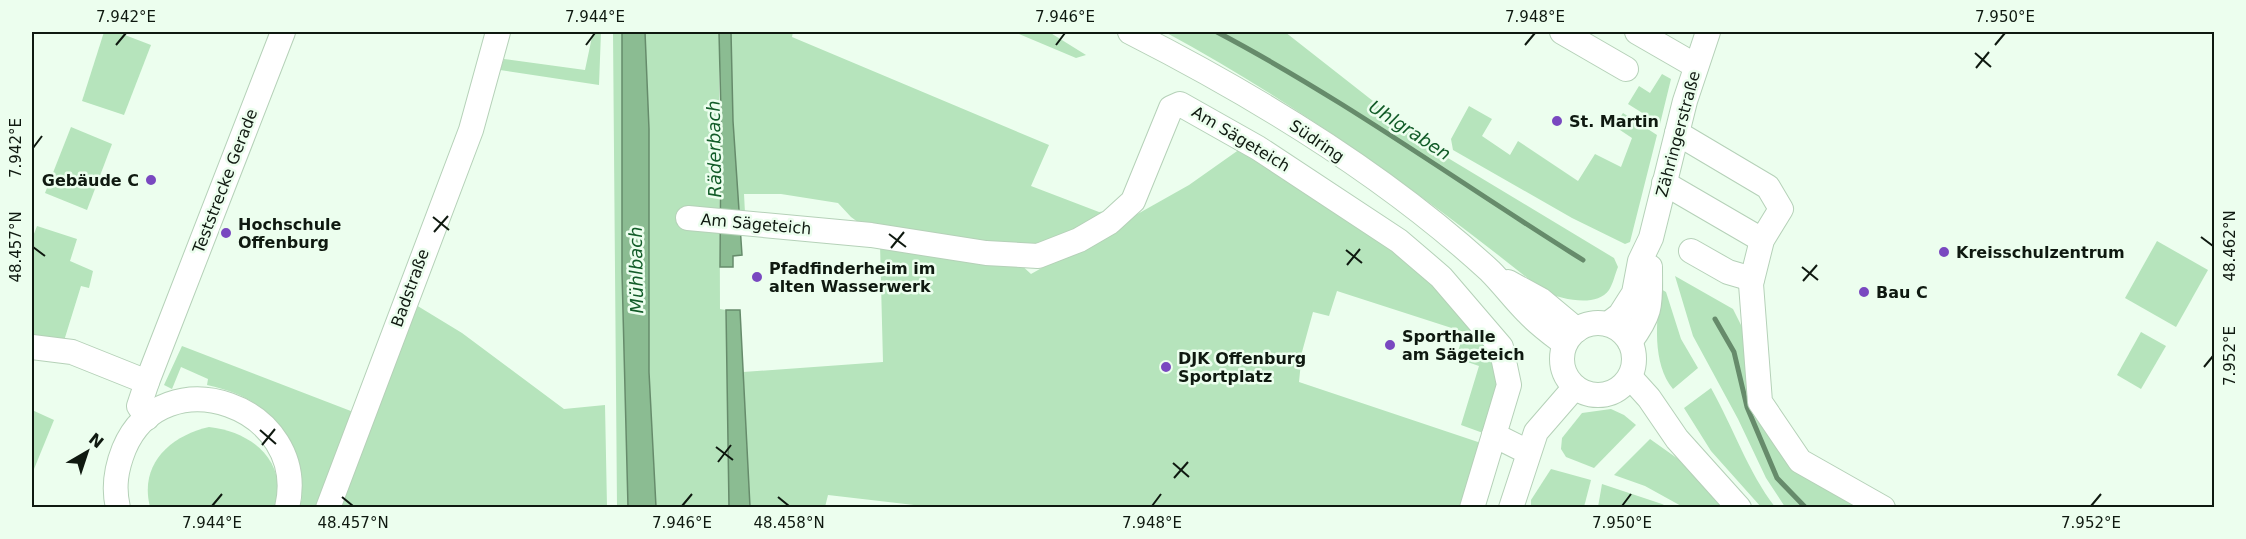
<svg xmlns="http://www.w3.org/2000/svg" width="2246" height="539" viewBox="0 0 2246 539" font-family="'DejaVu Sans',sans-serif">
<rect width="100%" height="100%" fill="#ecfeee"/>
<!-- green -->
<g fill="#b6e4bc">
<polygon points="104,32 117,32 151,45 124,115 82,101"/>
<polygon points="593,32 601,32 599,85 500,70 504,59 585,70"/>
<polygon points="613,32 622,32 622,272 628,508 617,507"/>
<polygon points="645,32 719,32 720,309 726,310 729,507 656,507 649,372 649,129"/>
<polygon points="731,32 793,32 792,37 1049,145 1031,186 1099,212 1114,210 1032,250 873,233 851,217 838,203 781,194 744,194 745,213 739,213 733,121"/>
<polygon points="1014,32 1049,32 1086,55 1076,58"/>
<path d="M1165,32H1285L1438,152L1614,258L1618,267C1615,274 1613,284 1609,290C1596,308 1562,299 1545,292C1425,196 1301,106 1165,32Z"/>
<polygon points="1662,74 1671,79 1660,124 1628,104 1639,86 1650,93"/>
<polygon points="1469,106 1492,119 1482,136 1510,155 1518,141 1578,181 1595,154 1621,167 1632,138 1614,126 1623,113 1657,135 1630,242 1625,244 1572,218 1453,150 1451,139"/>
<polygon points="71,127 112,144 87,210 45,193"/>
<polygon points="1240,149 1398,252 1449,299 1491,351 1500,393 1483,433 1461,425 1479,366 1456,358 1464,332 1337,291 1329,316 1313,312 1302,352 1299,382 1481,443 1460,507 915,508 914,505 828,495 825,507 803,505 801,507 750,508 743,372 883,362 880,244 1018,262 1031,274 1189,185"/>
<polygon points="37,226 77,239 70,261 93,271 89,288 81,286 63,344 32,336 32,239"/>
<polygon points="2157,241 2208,270 2176,327 2125,298"/>
<polygon points="1675,276 1733,309 1742,327 1757,403 1862,507 1785,507 1766,478 1738,419 1693,336"/>
<path d="M1661,289L1666,292L1681,339L1698,368L1673,389C1652,364 1656,319 1661,289Z"/>
<polygon points="416,305 462,333 564,409 605,405 607,507 337,508"/>
<polygon points="2141,332 2166,346 2141,389 2117,375"/>
<path d="M182,346L356,413L321,507H299C305,495 301,485 297,472C283,419 261,397 207,385L208,379L181,367L172,389L164,385Z"/>
<path d="M1711,388C1733,427 1748,472 1775,507H1761L1711,451L1684,408Z"/>
<polygon points="1611,409 1624,415 1636,425 1594,468 1566,457 1561,449 1562,438 1582,413"/>
<polygon points="32,410 54,420 32,474"/>
<path d="M209,427C252,432 287,460 276,507H150C139,464 170,436 209,427Z"/>
<polygon points="1650,439 1681,461 1723,507 1683,507 1645,486 1614,475"/>
<polygon points="1551,469 1591,480 1584,507 1531,507 1531,500"/>
<polygon points="1602,484 1662,504 1668,507 1598,507"/>
</g>
<!-- water -->
<g fill="#8bbc92" stroke="#668b6b" stroke-width="1.5">
<polygon points="622,32 645,32 649,129 649,372 656,507 628,507 622,272"/>
<polygon points="719,32 731,32 733,121 742,255 733,256 733,267 720,267 721,114"/>
<polygon points="726,310 740,310 750,507 729,507"/>
</g>
<g fill="none" stroke-linecap="round" stroke-linejoin="round">
<!-- stream -->
<g stroke="#668b6b" stroke-width="5">
<path d="M1217,32C1344,99 1461,184 1583,260"/>
<polyline points="1715,319 1734,352 1747,407 1777,478 1806,508"/>
</g>
<!-- minor casing -->
<g stroke="#b5d1b8" stroke-width="26">
<g id="minor">
<path d="M1130,32C1254,95 1387,176 1490,271C1503,284 1514,299 1527,312C1538,324 1552,334 1565,344"/>
<polyline points="1562,32 1626,69"/>
<polyline points="1637,32 1696,66"/>
<polyline points="1677,133 1768,187 1781,209 1762,240 1751,284 1760,402 1800,461 1883,508"/>
<polyline points="1664,183 1762,240"/>
<polyline points="688,218 871,235 986,253 1038,256 1079,240 1110,222 1133,201 1171,108 1180,104 1258,148 1399,241 1441,277 1501,347 1509,385 1494,435 1528,452"/>
<polyline points="1691,251 1728,272 1752,279"/>
<polyline points="1508,282 1541,300 1577,330"/>
<circle cx="1598" cy="359" r="36"/>
<polyline points="1608,324 1620,315 1634,293 1640,261 1651,238 1685,101 1708,32"/>
<path d="M1630,342C1653,311 1650,304 1650,267"/>
<polyline points="32,347 72,352 147,382"/>
<polyline points="1630,377 1649,398 1677,439 1739,508"/>
<polyline points="147,418 139,406 147,382 283,32"/>
<path d="M118,508C113,487 116,469 124,449C163,355 311,406 287,508"/>
<polyline points="328,508 471,130 498,32"/>
<polyline points="1472,508 1494,435"/>
<polyline points="1511,508 1536,432 1575,387"/>
</g>
</g>
<!-- minor -->
<use href="#minor" stroke="#fff" stroke-width="24"/>
</g>
<!-- ticks -->
<path fill="none" stroke="#0f1910" stroke-width="2" d="M116,45L126,33M586,45L595,33M1056,45L1065,33M1525,45L1535,33M1995,45L2005,33M1975,53L1991,67M1976,68L1989,52M33,148L42,136M433,217L449,230M434,232L448,216M889,234L906,247M2201,237L2213,246M33,247L45,256M891,248L904,232M1346,250L1362,263M1347,265L1360,249M1802,267L1818,280M1803,281L1817,265M2204,367L2213,356M260,430L276,444M262,445L275,429M716,447L733,460M718,462L731,445M1173,463L1189,477M1174,478L1188,462M342,497L353,506M778,497L789,506M212,506L222,494M682,506L692,494M1152,506L1161,494M1622,506L1631,494M2091,506L2101,494"/>
<!-- markers -->
<g fill="#7948c0" stroke="#ecfeee" stroke-width="2">
<circle cx="1557" cy="121" r="6"/>
<circle cx="151" cy="180" r="6"/>
<circle cx="226" cy="233" r="6"/>
<circle cx="1944" cy="252" r="6"/>
<circle cx="757" cy="277" r="6"/>
<circle cx="1864" cy="292" r="6"/>
<circle cx="1390" cy="345" r="6"/>
<circle cx="1166" cy="367" r="6"/>
</g>
<g text-anchor="middle" dominant-baseline="central" stroke-width="5" stroke-linejoin="round" paint-order="stroke">
<!-- poi labels -->
<g font-size="16" font-weight="bold" fill="#0f1910" stroke="#ecfeee" text-anchor="start">
<text x="1569" y="121">St. Martin</text>
<text x="139" y="180" text-anchor="end">Gebäude C</text>
<text x="238" y="224">Hochschule<tspan x="238" dy="18">Offenburg</tspan></text>
<text x="1956" y="252">Kreisschulzentrum</text>
<text x="769" y="268">Pfadfinderheim im<tspan x="769" dy="18">alten Wasserwerk</tspan></text>
<text x="1876" y="292">Bau C</text>
<text x="1402" y="336">Sporthalle<tspan x="1402" dy="18">am Sägeteich</tspan></text>
<text x="1178" y="358">DJK Offenburg<tspan x="1178" dy="18">Sportplatz</tspan></text>
</g>
<!-- street labels -->
<g font-size="16" fill="#0f1910" stroke="#ecfeee">
<text transform="translate(1678 134) rotate(-75)">Zähringerstraße</text>
<text transform="translate(1241 139) rotate(31)">Am Sägeteich</text>
<text transform="translate(1317 141) rotate(34)">Südring</text>
<text transform="translate(225 181) rotate(-69)">Teststrecke Gerade</text>
<text transform="translate(756 224) rotate(5)">Am Sägeteich</text>
<text transform="translate(410 288) rotate(-70)">Badstraße</text>
</g>
<!-- water labels -->
<g font-size="18" font-style="italic" fill="#125c28" stroke="#ecfeee">
<text transform="translate(1410 130) rotate(33)">Uhlgraben</text>
<text transform="translate(714 149) rotate(-91)">Räderbach</text>
<text transform="translate(636 270) rotate(-91)">Mühlbach</text>
</g>
</g>
<!-- border -->
<rect width="2246" height="539" fill="none" stroke="#ecfeee" stroke-width="66"/>
<!-- north arrow -->
<g transform="translate(87 452) rotate(39)" stroke="#ecfeee" stroke-width="4.5" paint-order="stroke">
<path d="M0-4.5L10 22L0 15L-10 22Z" fill="#0f1910"/>
<text y="-9" font-size="16" font-weight="bold" text-anchor="middle" fill="#0f1910">N</text>
</g>
<rect x="33" y="33" width="2180" height="473" fill="none" stroke="#0f1910" stroke-width="2"/>
<g font-size="15" text-anchor="middle" fill="#0f1910">
<text x="126" y="22">7.942°E</text>
<text x="595" y="22">7.944°E</text>
<text x="1065" y="22">7.946°E</text>
<text x="1535" y="22">7.948°E</text>
<text x="2005" y="22">7.950°E</text>
<text transform="translate(16 148) rotate(-90)" y="5">7.942°E</text>
<text transform="translate(2230 246) rotate(-90)" y="5">48.462°N</text>
<text transform="translate(16 247) rotate(-90)" y="5">48.457°N</text>
<text transform="translate(2230 356) rotate(-90)" y="5">7.952°E</text>
<text x="212" y="528">7.944°E</text>
<text x="353" y="528">48.457°N</text>
<text x="682" y="528">7.946°E</text>
<text x="789" y="528">48.458°N</text>
<text x="1152" y="528">7.948°E</text>
<text x="1622" y="528">7.950°E</text>
<text x="2091" y="528">7.952°E</text>
</g>
</svg>
